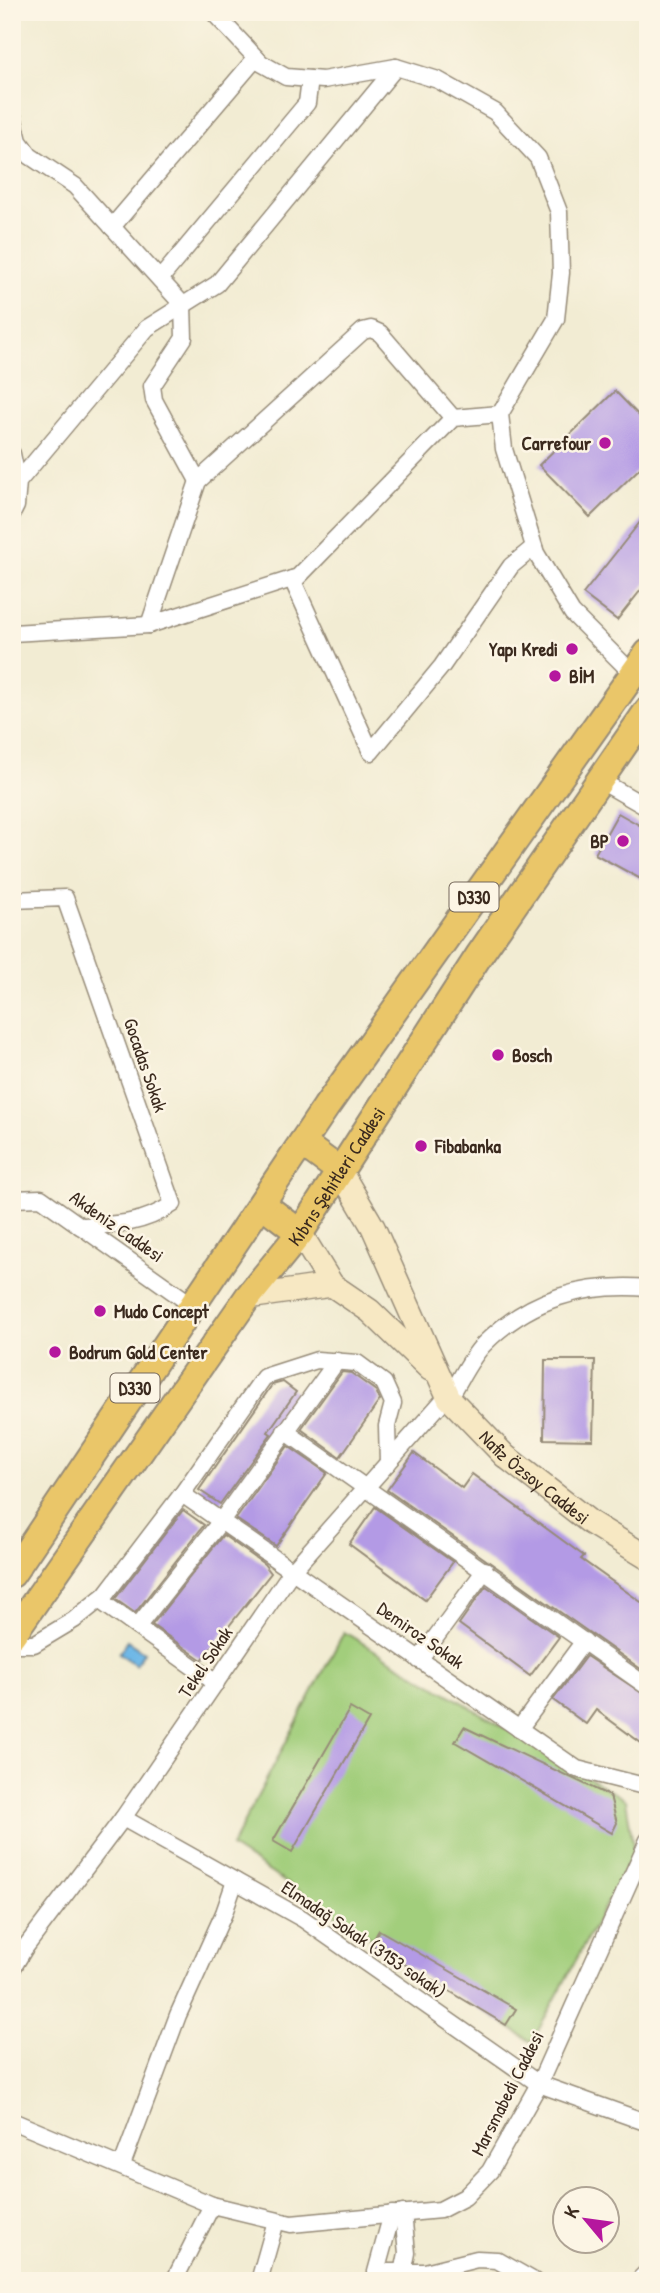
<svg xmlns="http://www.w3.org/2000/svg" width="660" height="2293" viewBox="0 0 660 2293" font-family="'Patrick Hand',sans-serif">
<rect width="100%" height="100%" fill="#fcf5e5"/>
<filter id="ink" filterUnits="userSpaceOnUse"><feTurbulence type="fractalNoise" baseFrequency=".0143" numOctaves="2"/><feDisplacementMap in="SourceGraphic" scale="14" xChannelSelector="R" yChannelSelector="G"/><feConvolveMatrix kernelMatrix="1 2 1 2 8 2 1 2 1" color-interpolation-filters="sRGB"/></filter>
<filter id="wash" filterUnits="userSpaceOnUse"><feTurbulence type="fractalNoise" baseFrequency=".00686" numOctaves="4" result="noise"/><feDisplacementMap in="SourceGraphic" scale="28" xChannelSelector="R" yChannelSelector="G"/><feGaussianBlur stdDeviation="1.57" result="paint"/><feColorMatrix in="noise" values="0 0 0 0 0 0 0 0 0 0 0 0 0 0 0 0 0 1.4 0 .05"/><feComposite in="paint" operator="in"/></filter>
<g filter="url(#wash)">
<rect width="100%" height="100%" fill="#f2ecd3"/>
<!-- green -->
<polygon fill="#a2ce7b" stroke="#6e7c4c" stroke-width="2" points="344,1632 626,1800 634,1852 532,2042 231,1847"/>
<!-- water -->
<polygon fill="#6eb8e7" stroke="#547182" stroke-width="2" points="127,1641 144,1652 136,1665 119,1653"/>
<g id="blocks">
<!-- building -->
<g fill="#b39ae5">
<polygon points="615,391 648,425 648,460 590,517 539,465"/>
<polygon points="648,512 648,581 617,620 583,594"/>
<polygon points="618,813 648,830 648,883 595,854"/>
<polygon points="545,1360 595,1360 593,1440 544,1439"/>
<polygon points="342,1372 351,1373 376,1391 380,1400 340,1457 301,1429"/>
<polygon points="283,1382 296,1392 268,1432 271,1434 220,1504 199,1490 272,1385"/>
<polygon points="288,1446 327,1473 276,1546 236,1519"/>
<polygon points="414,1453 462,1488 472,1474 584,1556 581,1559 648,1607 648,1674 387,1490"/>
<polygon points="375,1507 453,1562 425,1600 349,1544"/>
<polygon points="183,1510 204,1525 135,1613 115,1599"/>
<polygon points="223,1535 264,1564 271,1573 202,1660 152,1625"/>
<polygon points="486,1586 559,1637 530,1676 459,1624"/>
<polygon points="586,1656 648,1697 648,1748 596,1710 586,1724 553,1700"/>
<polygon points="350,1708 369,1719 292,1852 273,1841"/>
<polygon points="464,1727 610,1796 617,1823 612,1833 455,1742"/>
<polygon points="379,1930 516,2009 506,2025 371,1944"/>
</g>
</g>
</g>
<g filter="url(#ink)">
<use href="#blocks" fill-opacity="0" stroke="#968b78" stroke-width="2"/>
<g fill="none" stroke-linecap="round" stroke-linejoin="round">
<!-- minor casing -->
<g stroke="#968b78" stroke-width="19">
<g id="minor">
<polyline points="213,12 261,63 286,77 323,80 396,67 438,80 495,112 538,158 559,212 561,273 556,319 500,414 504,449 536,553 572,613 632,673"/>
<polyline points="12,113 19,141 30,156 75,186 183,305 184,338 152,386 154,400 198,481"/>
<polyline points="112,227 256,58"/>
<polyline points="160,279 307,103 310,79"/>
<polyline points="12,454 18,482"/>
<polyline points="12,514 16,506 18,482 147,328 217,284 396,67"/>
<polyline points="292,579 371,752 442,666 511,566 534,547"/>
<polyline points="149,625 198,481 363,331 371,329 380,333 453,418"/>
<polyline points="12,633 149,625 298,577 453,418 500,414"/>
<polyline points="601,781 648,808"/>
<path d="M12,900L65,898L173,1204C142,1225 115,1225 80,1226"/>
<polyline points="12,1199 41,1198 192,1305"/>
<path d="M449,1398C460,1381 470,1358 484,1344C530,1298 584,1283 648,1288"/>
<polyline points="285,1431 648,1687"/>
<polyline points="182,1494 577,1769 648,1787"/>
<polyline points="99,1600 216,1683"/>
<polyline points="137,1627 221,1521 337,1361"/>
<polyline points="12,1644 34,1644 74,1620 105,1595 182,1494 264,1377 317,1360 357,1363 384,1383 393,1403 387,1426 388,1463"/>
<polyline points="419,1660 485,1570"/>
<polyline points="519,1729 584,1641"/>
<polyline points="123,1818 303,1919 539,2084 648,2123"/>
<polyline points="12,1969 24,1949 123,1818 292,1571 449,1394"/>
<polyline points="12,2121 212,2205"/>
<polyline points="122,2165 178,2015 224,1913 235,1881"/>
<polyline points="403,2213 407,2253 403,2273"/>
<polyline points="392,2214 376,2272 425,2272 477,2259 497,2260 534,2281"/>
<polyline points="174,2281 212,2205 291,2224 440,2210 465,2197 490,2171 539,2084 648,1840"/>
<polyline points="259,2281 276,2221"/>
<polyline points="638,2281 648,2271"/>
</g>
</g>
<!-- secondary casing -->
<g stroke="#968b78" stroke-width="26">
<g id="secondary">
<path id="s1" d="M340,1171L373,1227L449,1398L505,1456L591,1523L648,1558"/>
<polyline points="300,1233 332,1285 370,1311 430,1369"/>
<polyline points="248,1297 332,1285"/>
</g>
</g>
<!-- trunk casing -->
<g stroke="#968b78" stroke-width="30">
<g id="trunk">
<polyline points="302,1143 340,1171"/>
<polyline points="262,1204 300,1233"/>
<polyline points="12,1574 326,1107 648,653"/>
<path id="s2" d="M12,1635L248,1297L300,1233L480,954L648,710"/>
</g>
</g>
<!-- minor -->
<use href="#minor" stroke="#fff" stroke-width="16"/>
<!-- secondary -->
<use href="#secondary" stroke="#f7e8c3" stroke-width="23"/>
<!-- trunk -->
<use href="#trunk" stroke="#eac669" stroke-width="26"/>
</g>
</g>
<!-- markers -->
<g fill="#b5179e" stroke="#fcf5e5" stroke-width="2.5">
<circle cx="605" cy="443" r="7"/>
<circle cx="572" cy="649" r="7"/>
<circle cx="555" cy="676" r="7"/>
<circle cx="623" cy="841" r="7"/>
<circle cx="498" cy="1055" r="7"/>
<circle cx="421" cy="1146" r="7"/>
<circle cx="100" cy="1311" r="7"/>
<circle cx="55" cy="1352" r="7"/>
</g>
<g text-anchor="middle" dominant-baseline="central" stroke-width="5" stroke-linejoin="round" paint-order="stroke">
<!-- shield labels -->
<g fill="#fcf5e5" stroke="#75675a" stroke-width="2">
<rect x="449.5" y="882.5" width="49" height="29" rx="5"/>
<rect x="110.5" y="1373.5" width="49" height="29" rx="5"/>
</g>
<g font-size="18" font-weight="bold" fill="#3b2a1e">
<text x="474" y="897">D330</text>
<text x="135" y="1388">D330</text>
</g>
<!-- poi labels -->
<g font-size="19" font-weight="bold" fill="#3b2a1e" stroke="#fcf5e5" text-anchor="start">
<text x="591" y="443" text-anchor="end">Carrefour</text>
<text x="558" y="649" text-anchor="end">Yapı Kredi</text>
<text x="569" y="676">BİM</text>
<text x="609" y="841" text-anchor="end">BP</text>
<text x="512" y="1055">Bosch</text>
<text x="435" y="1146">Fibabanka</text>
<text x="114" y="1311">Mudo Concept</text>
<text x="69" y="1352">Bodrum Gold Center</text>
</g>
<!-- street labels -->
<g font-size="19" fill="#3b2a1e" stroke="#fcf5e5">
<text transform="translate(146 1065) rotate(71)">Gocadas Sokak</text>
<text stroke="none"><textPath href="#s2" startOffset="562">Kıbrıs Şehitleri Caddesi</textPath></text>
<text transform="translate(117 1226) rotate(35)">Akdeniz Caddesi</text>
<text stroke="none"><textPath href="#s1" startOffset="369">Nafiz Özsoy Caddesi</textPath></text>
<text transform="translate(421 1635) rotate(35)">Demiroz Sokak</text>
<text transform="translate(205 1662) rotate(-56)">Tekel Sokak</text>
<text transform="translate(364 1939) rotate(34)">Elmadağ Sokak (3153 sokak)</text>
<text transform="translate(507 2093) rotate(-63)">Marsmabedi Caddesi</text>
</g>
</g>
<!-- margin -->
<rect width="660" height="2293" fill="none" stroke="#fcf5e5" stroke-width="42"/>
<!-- north arrow -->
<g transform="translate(586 2220) rotate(299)"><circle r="33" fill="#fcf5e5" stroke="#afa495" stroke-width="2"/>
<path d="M0-5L12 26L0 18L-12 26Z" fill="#b5179e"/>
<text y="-10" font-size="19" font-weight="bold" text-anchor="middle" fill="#3b2a1e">K</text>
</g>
</svg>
